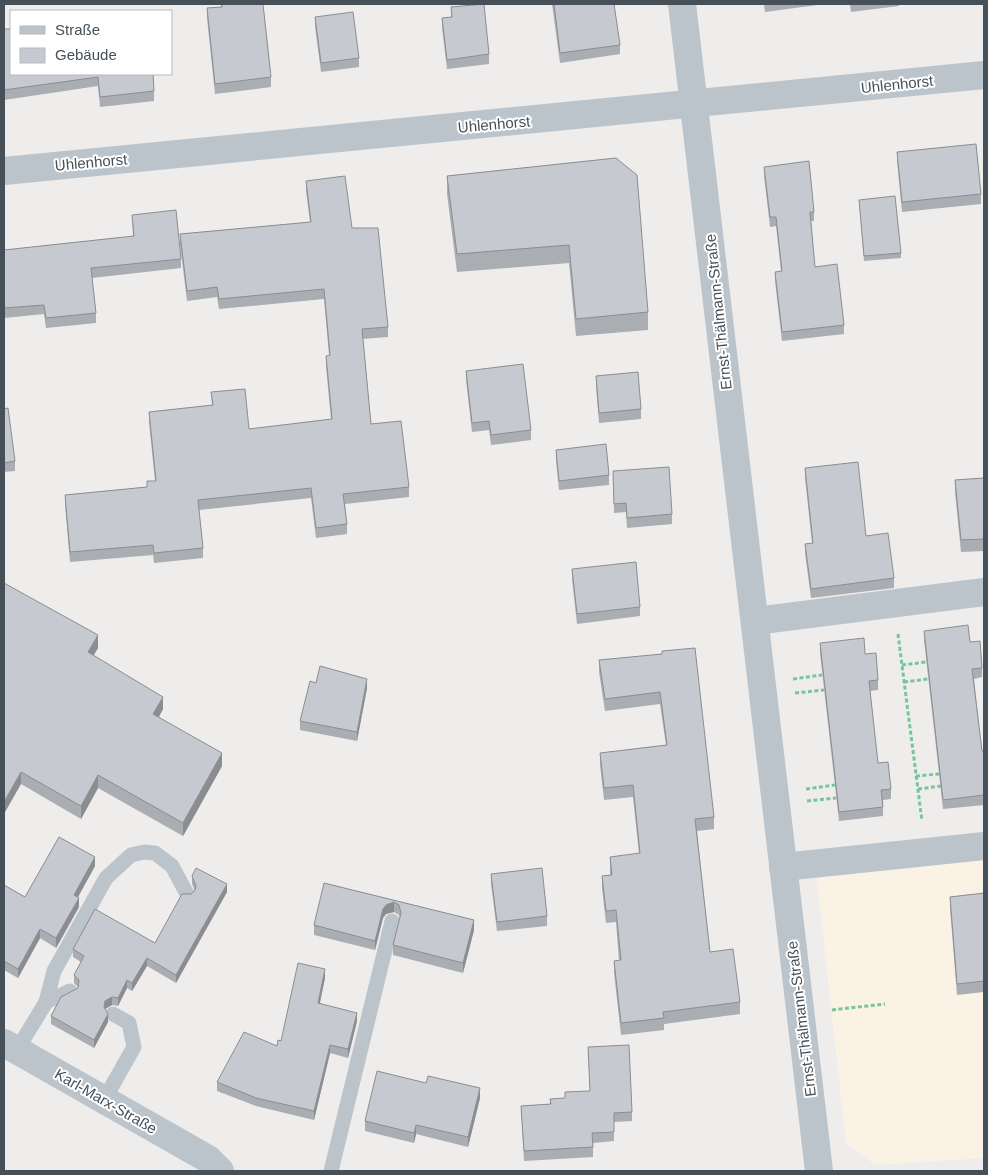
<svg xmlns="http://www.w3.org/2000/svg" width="988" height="1175" viewBox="0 0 988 1175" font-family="Helvetica,sans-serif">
<rect width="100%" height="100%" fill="#efecec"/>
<!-- commercial -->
<polygon fill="#faf2e4" points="984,846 984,1158 875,1165 846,1143 816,870"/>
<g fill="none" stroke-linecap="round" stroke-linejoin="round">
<!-- path -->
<g stroke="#75c799" stroke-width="3" stroke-dasharray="4 2.5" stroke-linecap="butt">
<polyline points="898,634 922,821"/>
<polyline points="902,665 926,662"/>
<polyline points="793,679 822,675"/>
<polyline points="904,682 928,679"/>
<polyline points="795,693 824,690"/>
<polyline points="916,776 939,774"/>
<polyline points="806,789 835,785"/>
<polyline points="918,789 941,786"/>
<polyline points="807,801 836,798"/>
<polyline points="832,1010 885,1004"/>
</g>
<!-- service -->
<g stroke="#bbc4cb" stroke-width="15">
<polyline points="46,1002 54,971 106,878 131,855 144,852 155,853 172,866 187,894"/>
<polyline points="17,1050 46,1002 70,991"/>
<polyline points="104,1100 134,1047 129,1023 113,1014"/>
<polyline points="331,1171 392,921"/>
</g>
<!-- minor -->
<g stroke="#bbc4cb" stroke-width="28">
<polyline points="4,171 984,75"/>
<polyline points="755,621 984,592"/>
<polyline points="783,867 984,846"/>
</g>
<!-- tertiary -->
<g stroke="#bbc4cb" stroke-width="28">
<polyline points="682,4 819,1171"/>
<polyline points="4,1043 208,1159 220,1171"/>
</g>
</g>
<!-- wall -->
<g fill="#aaadb2">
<polygon points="221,4 263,4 271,77 271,87 215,94 207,18 207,8 221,7"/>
<polygon points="552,4 614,4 620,45 620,54 560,63"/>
<polygon points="764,4 825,4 765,12"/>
<polygon points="850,4 899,4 899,6 851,12"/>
<polygon points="451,7 489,54 489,64 447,69 442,28 442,18 451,17"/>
<polygon points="315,17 359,58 359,67 321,72 315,27"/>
<polygon points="4,29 153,74 154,91 154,101 100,107 98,86 4,100"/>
<polygon points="897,152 981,194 981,204 902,212 897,161"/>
<polygon points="616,158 648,312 648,330 576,336 569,263 457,272 447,194 447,176"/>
<polygon points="764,167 814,212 814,221 811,221 815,267 844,325 844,334 782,341 775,281 775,272 781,271 776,226 770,227 764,176"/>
<polygon points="306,181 352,228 388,327 388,337 363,339 371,424 409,487 409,497 345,504 347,524 347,534 316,538 311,498 199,510 203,548 203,558 154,563 153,555 70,562 65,505 65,495 147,487 147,481 155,481 149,422 149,412 212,405 211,392 249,429 331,419 326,366 326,356 329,355 324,299 219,309 217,297 187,301 180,244 180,234 310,222 306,191"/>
<polygon points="859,200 901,253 901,258 864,261"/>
<polygon points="132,215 181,259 181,268 92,278 96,313 96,323 46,328 44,314 4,318 4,250 133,236"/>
<polygon points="466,371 531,430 531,440 491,445 489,430 472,432 466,380"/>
<polygon points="596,376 641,409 641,419 599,423 596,386"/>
<polygon points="4,409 15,461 15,471 4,472"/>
<polygon points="556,450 609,475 609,485 559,490 556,460"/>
<polygon points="805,468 866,536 894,578 894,588 811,598 805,553 805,544 812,543 805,478"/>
<polygon points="613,471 672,514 672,524 627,528 626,512 614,513"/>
<polygon points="984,478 984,551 961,552 955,492 955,480"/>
<polygon points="572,569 640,607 640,616 577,624 572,579"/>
<polygon points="4,583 98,648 94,655 163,709 159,717 222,766 183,836 98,788 81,819 21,784"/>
<polygon points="924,631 970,642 982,668 982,677 974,679 982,751 984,751 984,805 943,809 924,640"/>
<polygon points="820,643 865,654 878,680 878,690 870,691 878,763 891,789 891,799 883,800 883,816 839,821 820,653"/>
<polygon points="662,654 714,817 714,829 697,831 710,952 740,1002 740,1014 664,1024 664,1030 621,1035 614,973 614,961 619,961 616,922 606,923 602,888 602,876 610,875 610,857 639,854 633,797 604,800 600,765 600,753 666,745 660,704 605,711 599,672 599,660"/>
<polygon points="316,683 367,688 357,741 300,730 300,721"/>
<polygon points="95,866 78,897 79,907 56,948 40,938 18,978 4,970 4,885 25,897"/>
<polygon points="491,874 547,916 547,926 497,931 491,884"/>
<polygon points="192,876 227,892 176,983 147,966 132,991 127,988 118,1006 112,1005 105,1009 108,1022 94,1048 51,1024 51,1016 78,988 78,987 74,983 74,975 81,962 73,957 73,949 155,943 191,894 195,891 192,884"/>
<polygon points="324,883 474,920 474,930 463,973 393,955 393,945 400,918 399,915 394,912 386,914 383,918 375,950 314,935 314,925"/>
<polygon points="984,893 984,992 957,995 950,908 950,897"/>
<polygon points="325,978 320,1003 357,1021 348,1058 330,1053 314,1120 256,1106 217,1091 217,1082 277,1046"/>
<polygon points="588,1047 632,1112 632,1121 614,1122 614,1141 593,1143 593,1157 524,1161 521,1106 550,1104 550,1099 565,1098 565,1092 590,1091"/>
<polygon points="480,1098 468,1147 416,1134 414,1143 365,1131 365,1121"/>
</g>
<!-- shaded-wall -->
<g fill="#8b8d91">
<polygon points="98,635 98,648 88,664 88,652"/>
<polygon points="367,679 367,688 357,741 357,732"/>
<polygon points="163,697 163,709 153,727 153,714"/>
<polygon points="222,753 222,766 183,836 183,823"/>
<polygon points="21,772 21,784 4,814 4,802"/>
<polygon points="98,775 98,788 81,819 81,806"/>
<polygon points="95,857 95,866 74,904 74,895"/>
<polygon points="227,884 227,892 176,983 176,975"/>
<polygon points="79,898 79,907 56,948 56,938"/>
<polygon points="394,902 394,912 386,914 383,918 375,950 375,941 383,909 386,905"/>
<polygon points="474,920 474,930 463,973 463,963"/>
<polygon points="40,929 40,938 18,978 18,969"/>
<polygon points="147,958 147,966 132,991 132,983"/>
<polygon points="325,969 325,978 318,1011 318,1003"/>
<polygon points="127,980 127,988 118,1006 118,998"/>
<polygon points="112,997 112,1005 105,1009 104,1007 105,1001"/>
<polygon points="357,1013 357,1021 348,1058 348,1049"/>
<polygon points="108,1014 108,1022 94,1048 94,1040"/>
<polygon points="330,1045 330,1053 314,1120 314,1111"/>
<polygon points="480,1088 480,1098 468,1147 468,1137"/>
<polygon points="416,1125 416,1134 414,1143 414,1133"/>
</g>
<!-- building -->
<g fill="#c6c9cf" stroke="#8b8d91">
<polygon points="222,4 263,4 271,77 215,84 207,8 222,7"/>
<polygon points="484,4 489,54 447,60 442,18 452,17 451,7"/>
<polygon points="554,4 614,4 620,45 560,53"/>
<polygon points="353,12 359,58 321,63 315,17"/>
<polygon points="4,29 11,29 11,74 153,74 154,91 100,97 98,77 4,90"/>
<polygon points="976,144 981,194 902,202 897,152"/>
<polygon points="616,158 637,175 648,312 576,319 569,245 457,254 447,176"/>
<polygon points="809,161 814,212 810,212 815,267 837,264 844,325 782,332 775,272 782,271 776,217 770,217 764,167"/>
<polygon points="345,176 352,228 378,228 388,327 362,329 371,424 401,421 409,487 343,494 347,524 316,528 311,488 198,500 203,548 154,553 153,545 70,552 65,495 147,487 147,481 156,481 149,412 213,405 211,392 245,389 249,429 332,419 326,356 330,355 324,289 219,299 217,287 187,291 180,234 311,222 306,181"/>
<polygon points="895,196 901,253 864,256 859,200"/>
<polygon points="176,210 181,259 91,268 96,313 46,318 44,305 4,308 4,250 134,236 132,215"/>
<polygon points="523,364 531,430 491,435 489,421 472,423 466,371"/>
<polygon points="638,372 641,409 599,413 596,376"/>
<polygon points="8,408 15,461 4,463 4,409"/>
<polygon points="606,444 609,475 559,481 556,450"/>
<polygon points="858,462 866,536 888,533 894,578 811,589 805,544 813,543 805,468"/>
<polygon points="669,467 672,514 627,518 626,503 614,504 613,471"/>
<polygon points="984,478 984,539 961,540 955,480"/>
<polygon points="636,562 640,607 577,614 572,569"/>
<polygon points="4,583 98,635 88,652 163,697 153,714 222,753 183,823 98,775 81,806 21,772 4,802"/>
<polygon points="968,625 970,642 980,641 982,668 972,669 982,751 984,751 984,795 943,800 924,631"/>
<polygon points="864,638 865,654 876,653 878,680 869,681 878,763 888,762 891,789 881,790 883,807 839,812 820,643"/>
<polygon points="695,648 714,817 695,819 710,952 733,949 740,1002 663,1012 664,1018 621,1023 614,961 621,960 616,910 606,911 602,876 612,875 610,857 640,853 633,785 604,788 600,753 667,745 660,692 605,699 599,660 662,654 662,651"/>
<polygon points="320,666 367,679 357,732 300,721 310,681 316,683"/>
<polygon points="59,837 95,857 74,895 79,898 56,938 40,929 18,969 4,961 4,885 25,897"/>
<polygon points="196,868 227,884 176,975 147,958 132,983 127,980 118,998 112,997 105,1001 104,1007 108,1014 94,1040 51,1016 61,997 78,988 79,980 74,975 84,956 73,949 95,909 155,943 182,894 191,894 195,890 196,886 192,876"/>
<polygon points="542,868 547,916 497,922 491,874"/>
<polygon points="324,883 474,920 463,963 393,945 401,913 399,905 394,902 386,905 383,909 375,941 314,925"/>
<polygon points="984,893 984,981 957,984 950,897"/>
<polygon points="298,963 325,969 318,1003 357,1013 348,1049 330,1045 314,1111 256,1098 217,1082 244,1032 277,1046 278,1040 281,1041"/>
<polygon points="629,1045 632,1112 614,1113 614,1132 592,1133 593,1147 524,1151 521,1106 551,1104 550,1099 565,1098 565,1092 590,1091 588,1047"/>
<polygon points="377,1071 426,1083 428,1076 480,1088 468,1137 416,1125 414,1133 365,1121"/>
</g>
<g text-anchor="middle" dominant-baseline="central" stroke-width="4" stroke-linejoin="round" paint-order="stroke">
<!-- street labels -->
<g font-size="15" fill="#455058" stroke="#fff">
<text transform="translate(897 84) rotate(-6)">Uhlenhorst</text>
<text transform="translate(494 124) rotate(-5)">Uhlenhorst</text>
<text transform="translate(91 162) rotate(-5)">Uhlenhorst</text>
<text transform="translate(718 312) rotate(-96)">Ernst-Thälmann-Straße</text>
<text transform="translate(801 1019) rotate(-97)">Ernst-Thälmann-Straße</text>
<text transform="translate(106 1101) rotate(30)">Karl-Marx-Straße</text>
</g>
</g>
<!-- border -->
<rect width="988" height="1175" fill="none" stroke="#455058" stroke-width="10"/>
<!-- legend -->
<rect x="10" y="10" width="162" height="65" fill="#ffffff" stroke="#b5b9bc"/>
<rect x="20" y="26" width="25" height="8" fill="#bbc4cb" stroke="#b5b9bc"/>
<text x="55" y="35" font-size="15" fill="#455058">Straße</text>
<rect x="20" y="48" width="25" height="15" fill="#c6c9cf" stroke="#b5b9bc"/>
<text x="55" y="60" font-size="15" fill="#455058">Gebäude</text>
</svg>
